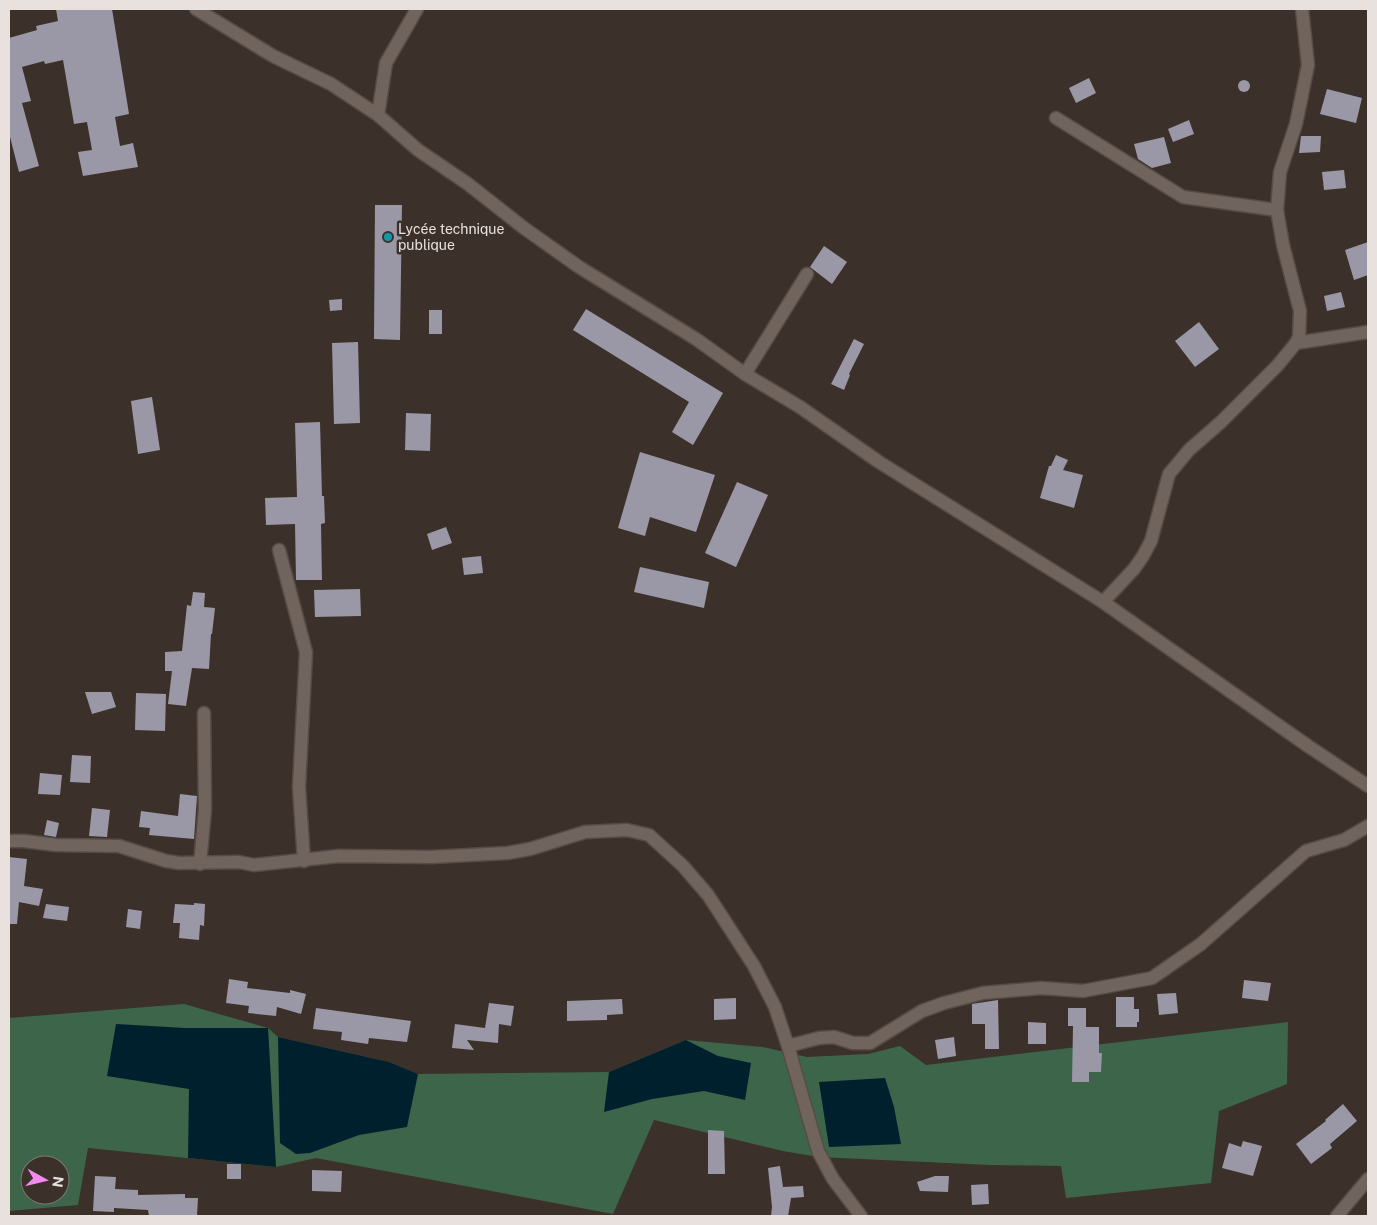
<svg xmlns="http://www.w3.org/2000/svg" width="1377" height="1225" viewBox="0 0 1377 1225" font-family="'Public Sans',sans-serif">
<rect width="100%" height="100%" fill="#3c302a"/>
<!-- green -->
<path fill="#3c654a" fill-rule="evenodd" d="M184,1004L268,1028L278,1037L389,1062L418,1074L609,1072L686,1040L763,1047L807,1057L868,1054L900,1046L926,1065L1288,1022L1287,1084L1219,1111L1211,1183L1066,1198L1061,1166L990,1165L818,1157L783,1151L654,1120L613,1214L316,1158L276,1167L88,1148L78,1205L9,1211V1018ZM30,1165H60V1195H30Z"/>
<!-- water -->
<g fill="#01202d">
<polygon points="116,1024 185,1028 268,1028 276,1167 188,1158 189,1089 107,1076"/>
<polygon points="278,1037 389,1062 418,1074 407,1127 359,1135 310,1153 296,1154 280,1143"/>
<polygon points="686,1040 718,1056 751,1063 745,1100 704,1091 652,1099 604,1112 609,1072"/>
<polygon points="885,1078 894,1107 901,1144 829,1147 819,1082"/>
</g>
<!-- building -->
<g fill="#9a98a6">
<polygon points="56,9 112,9 129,114 115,117 120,146 133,143 138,167 83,176 78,152 92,150 87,122 74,124 63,60 45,64 44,61 22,67 31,101 22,103 39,166 19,172 9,133 9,38 37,30 36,26 58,21"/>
<polygon points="1089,78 1096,93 1076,103 1069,88"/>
<circle cx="1244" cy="86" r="6"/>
<polygon points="1327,89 1362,98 1356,123 1320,114"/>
<polygon points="1189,120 1194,134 1173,142 1168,129"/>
<polygon points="1301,136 1321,136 1320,152 1299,153"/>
<polygon points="1164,137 1171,163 1152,168 1138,159 1134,144"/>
<polygon points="1344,170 1346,188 1324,190 1322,172"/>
<polygon points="375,205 402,205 400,340 374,339"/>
<polygon points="1368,242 1368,275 1354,280 1345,250"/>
<polygon points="824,246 847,262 832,284 810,267"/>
<polygon points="1341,292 1345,307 1327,311 1324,296"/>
<polygon points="342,299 342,310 330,311 329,300"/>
<polygon points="586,309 723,393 693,445 672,432 689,402 573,330"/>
<rect x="429" y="310" width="13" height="24"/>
<polygon points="1199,322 1219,349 1195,367 1175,341"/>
<polygon points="854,339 864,344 849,374 850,375 844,390 831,384"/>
<polygon points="358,342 360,423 334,424 332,343"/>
<polygon points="152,397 160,450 138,454 131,401"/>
<polygon points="406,413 431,414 430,451 405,450"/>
<polygon points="320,422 322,496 324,496 325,523 321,524 322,580 296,580 295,524 266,525 265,498 297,497 295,423"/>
<polygon points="640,452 715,475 696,532 650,517 645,536 618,528"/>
<polygon points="1056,455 1068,460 1063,470 1083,475 1074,508 1040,498 1049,466 1051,466"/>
<polygon points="737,482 768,495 736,567 705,553"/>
<polygon points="446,527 452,543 432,550 427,534"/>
<polygon points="481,556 483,573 464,575 462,558"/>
<polygon points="640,567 709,582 704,608 634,592"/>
<polygon points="360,589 361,616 315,617 314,590"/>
<polygon points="193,592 205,593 204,607 215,608 212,634 211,634 209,669 192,668 186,706 168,704 172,671 165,671 165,652 182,651 187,605 191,606"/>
<polygon points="85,692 111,692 116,707 92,714"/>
<polygon points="136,693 166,694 165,731 135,730"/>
<polygon points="72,755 91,756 90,783 70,782"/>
<polygon points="40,773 62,775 60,795 38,794"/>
<polygon points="180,794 197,796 194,839 149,835 150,828 139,827 141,811 178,816"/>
<polygon points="92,808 110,810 107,837 89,836"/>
<polygon points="47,820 59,823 56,837 44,835"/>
<polygon points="9,857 27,859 24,886 43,889 39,906 19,902 17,924 9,924"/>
<polygon points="194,903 205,904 204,926 200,925 199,940 179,938 180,923 173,923 175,904 194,905"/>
<polygon points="46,904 69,907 67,921 43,918"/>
<polygon points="128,909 142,911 140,929 126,927"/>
<polygon points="229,979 248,982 247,988 290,993 290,990 306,994 301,1014 277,1007 276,1016 248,1013 249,1006 226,1003"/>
<polygon points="1244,980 1271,983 1268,1001 1242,998"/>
<polygon points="1176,993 1178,1013 1159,1015 1157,994"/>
<polygon points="1116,997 1134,997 1134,1009 1139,1009 1139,1022 1137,1022 1137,1027 1116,1027"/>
<polygon points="736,998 736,1019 714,1020 714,999"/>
<polygon points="622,999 623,1014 607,1015 607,1020 567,1021 567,1001"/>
<polygon points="998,1000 999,1049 985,1049 985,1024 972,1024 972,1004"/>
<polygon points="489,1003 514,1006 511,1026 499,1024 498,1043 467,1040 474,1050 452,1048 455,1024 485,1028"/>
<polygon points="316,1008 411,1021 407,1042 369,1038 368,1044 341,1040 342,1032 313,1029"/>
<polygon points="1068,1008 1086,1008 1086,1027 1099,1027 1099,1053 1102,1053 1101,1072 1089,1072 1089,1082 1072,1082 1073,1026 1068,1026"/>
<polygon points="1028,1022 1046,1023 1046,1044 1028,1044"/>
<polygon points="954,1037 956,1056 938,1059 935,1040"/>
<polygon points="1343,1104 1357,1121 1330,1144 1332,1148 1311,1164 1296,1144 1326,1121 1325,1120"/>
<polygon points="708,1130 724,1131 725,1174 708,1174"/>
<polygon points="1243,1141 1262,1146 1253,1176 1222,1168 1229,1143 1241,1147"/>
<rect x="227" y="1164" width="14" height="15"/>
<polygon points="780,1166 783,1187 803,1186 804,1197 791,1198 788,1216 771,1216 772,1207 768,1168"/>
<polygon points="312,1170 342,1171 341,1192 312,1191"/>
<polygon points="95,1176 116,1177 115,1189 138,1190 138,1195 185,1194 185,1198 198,1198 197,1216 149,1216 148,1210 114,1208 114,1212 93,1211"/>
<polygon points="935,1176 949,1176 948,1192 920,1191 917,1182"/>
<polygon points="988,1184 989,1204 972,1205 971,1185"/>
</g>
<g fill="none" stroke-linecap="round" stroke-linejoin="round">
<!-- minor casing -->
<g stroke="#564c47" stroke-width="15">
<g id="minor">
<polyline points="196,9 273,56 331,84 378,115 418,150 468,184 524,228 579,267 696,339 745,374 800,407 879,462 1103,602 1308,746 1368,786"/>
<polyline points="378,115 386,63 417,9"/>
<polyline points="1056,118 1183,197 1277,210"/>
<polyline points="1296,343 1368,332"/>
<polyline points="745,374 807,274"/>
<polyline points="279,550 306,652 299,787 304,861"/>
<polyline points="1103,602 1134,569 1143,556 1151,541 1169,474 1189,450 1221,422 1277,366 1296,343 1299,337 1300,311 1283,245 1277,210 1280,172 1296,124 1308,65 1302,9"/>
<polyline points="9,841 24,841 56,845 119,846 166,861 179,863 239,862 254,865 339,856 431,857 507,853 530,849 585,832 627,830 649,835 683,866 708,895 754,966 775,1007 788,1046 818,1151 833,1179 861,1216"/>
<polyline points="200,864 205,809 204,713"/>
<polyline points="788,1046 819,1038 834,1037 853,1043 870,1043 922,1011 944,1003 983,993 1041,988 1083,991 1152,978 1201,944 1306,851 1344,840 1368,826"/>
<polyline points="1337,1216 1368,1179"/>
</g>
</g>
<!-- minor -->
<use href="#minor" stroke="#71645d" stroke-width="12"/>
</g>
<!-- markers -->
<circle fill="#0f9aa8" stroke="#3c302a" stroke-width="2" cx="388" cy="237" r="5"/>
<g text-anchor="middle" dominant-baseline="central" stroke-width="5" stroke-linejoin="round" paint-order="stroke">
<!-- poi labels -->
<g font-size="14" fill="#e9e1dd" stroke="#3c302a" text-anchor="start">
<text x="398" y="229">Lycée technique<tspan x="398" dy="16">publique</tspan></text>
</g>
</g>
<!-- border -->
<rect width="1377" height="1225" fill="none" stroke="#e9e1dd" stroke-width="20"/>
<!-- north arrow -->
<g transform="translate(45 1180) rotate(98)"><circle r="24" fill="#3c302a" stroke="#817772"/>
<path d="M0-4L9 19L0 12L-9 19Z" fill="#f489f0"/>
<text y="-8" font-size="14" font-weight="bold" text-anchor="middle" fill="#e9e1dd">N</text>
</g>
</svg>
